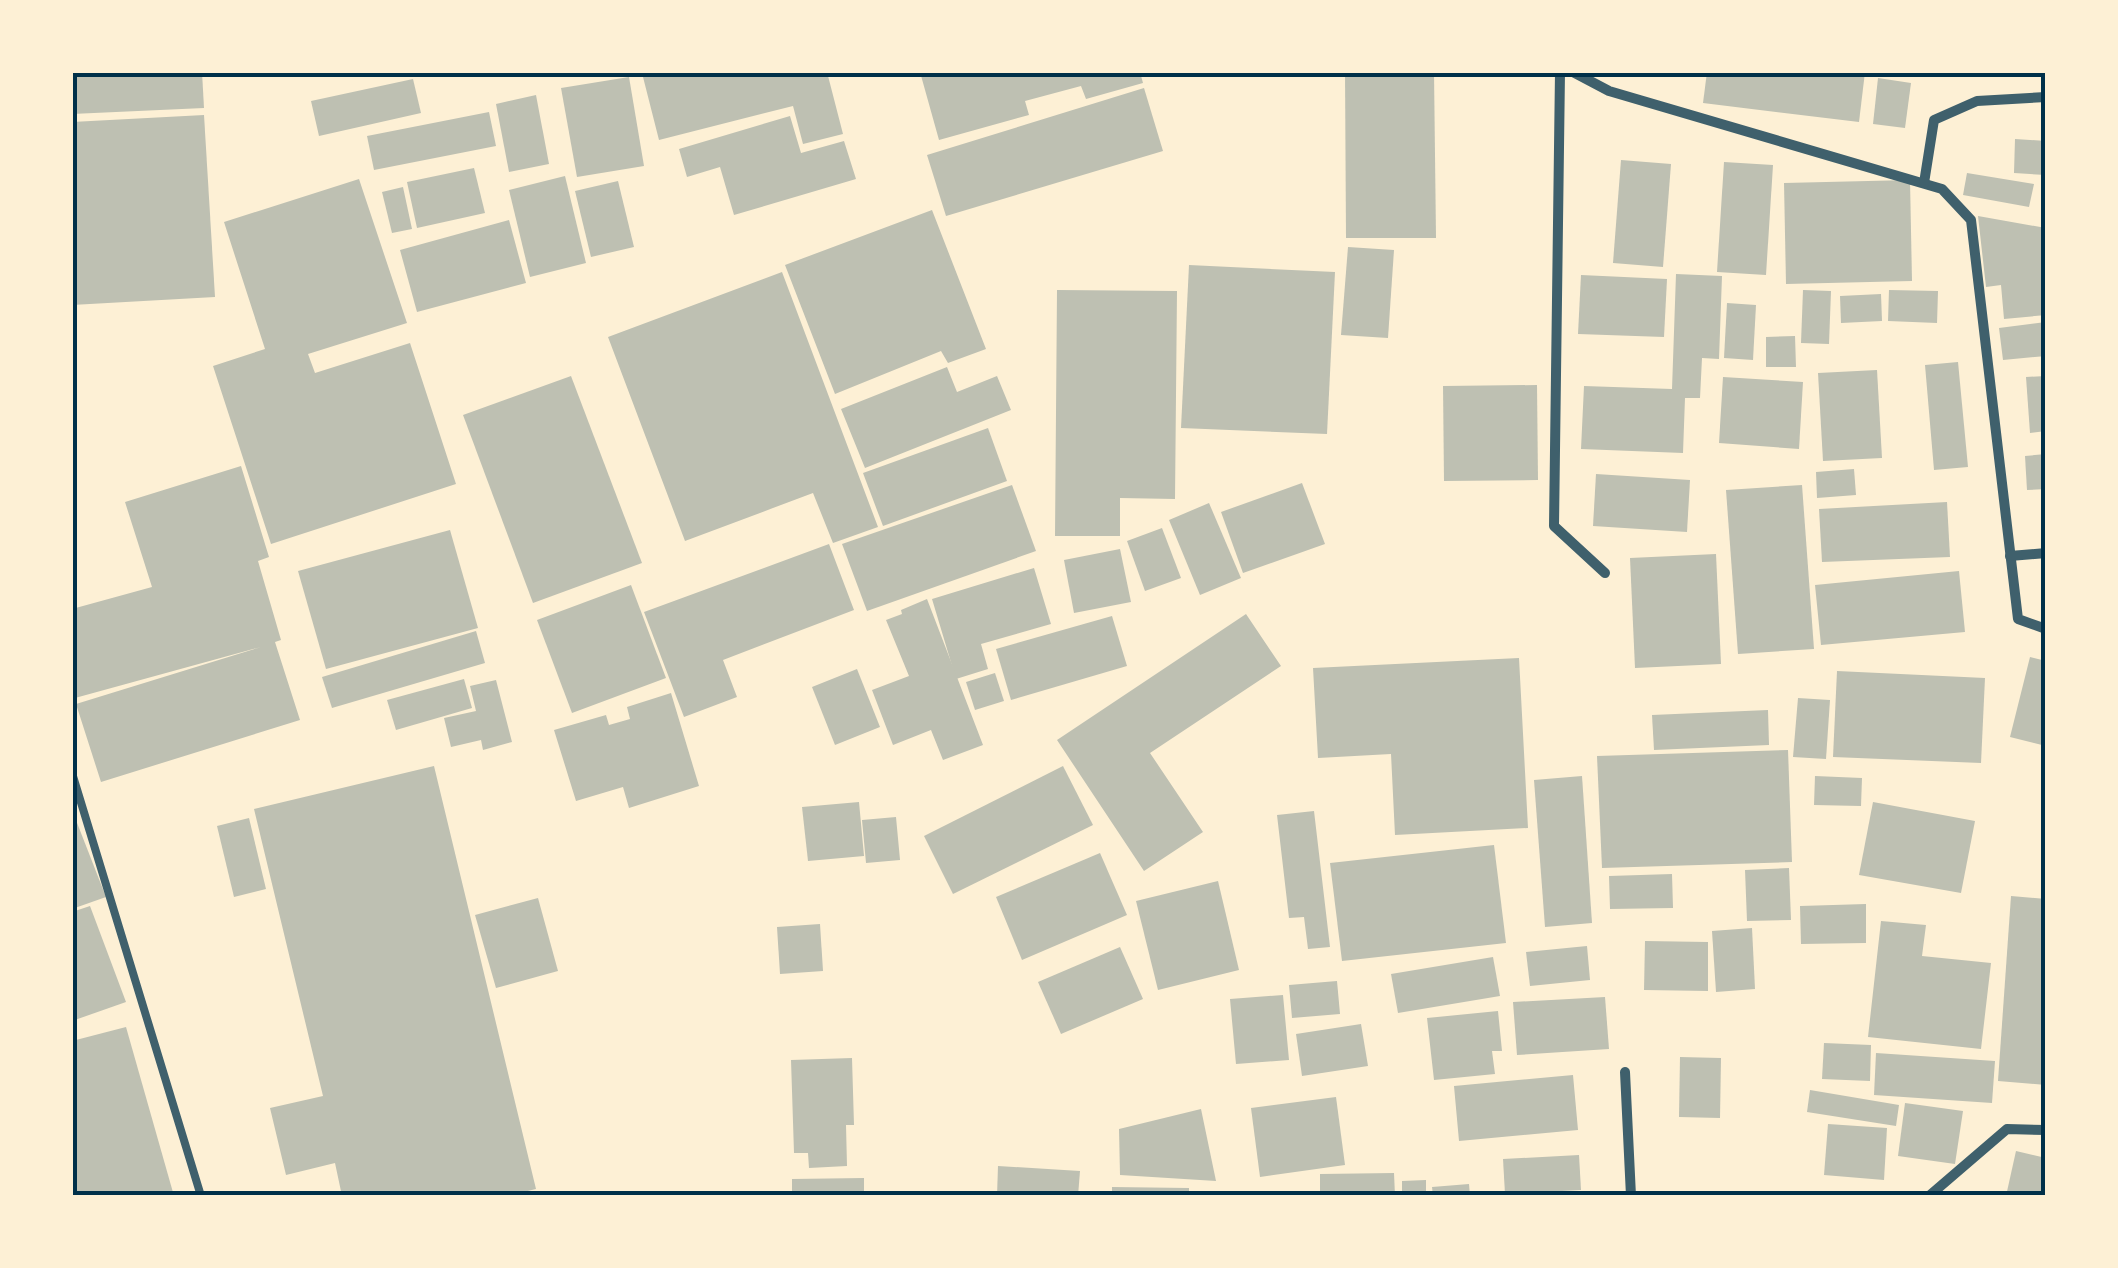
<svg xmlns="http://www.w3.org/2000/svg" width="2118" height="1268" viewBox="0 0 2118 1268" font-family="'Archivo Narrow',sans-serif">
<rect width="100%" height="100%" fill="#fdf0d5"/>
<!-- building -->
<g fill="#bec0b2">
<polygon points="72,72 202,72 204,108 72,114"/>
<polygon points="659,72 827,72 843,134 803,144 793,106 659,140 643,77"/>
<polygon points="920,72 1140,72 1143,83 1086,99 1081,86 1025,101 1029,115 939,140"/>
<polygon points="1345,72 1434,72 1436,238 1346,238"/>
<polygon points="1707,72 1865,72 1859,122 1703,103"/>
<polygon points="629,77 644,166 577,177 561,88"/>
<polygon points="1878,78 1911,83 1905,128 1873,124"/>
<polygon points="413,79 421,113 319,136 311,101"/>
<polygon points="1144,88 1163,151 946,216 927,155"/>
<polygon points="536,95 549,164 509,172 496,104"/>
<polygon points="489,112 496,146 374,170 367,136"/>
<polygon points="204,115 215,297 72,305 72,122"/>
<polygon points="790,116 801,153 844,141 856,179 734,215 720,167 687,177 679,149"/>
<polygon points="2015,139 2046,141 2046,175 2014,173"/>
<polygon points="1621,160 1671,164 1663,267 1613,263"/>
<polygon points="1724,162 1773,165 1766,275 1717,272"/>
<polygon points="474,168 485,213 417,228 407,182"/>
<polygon points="1967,173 2034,184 2029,207 1963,195"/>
<polygon points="565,176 586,263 530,277 509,190"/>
<polygon points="359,179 407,323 308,354 315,373 410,343 456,484 271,544 213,366 265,349 224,222"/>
<polygon points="1910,180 1912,281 1786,284 1784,183"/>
<polygon points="618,181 634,247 591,257 575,191"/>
<polygon points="403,187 412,229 392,233 382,192"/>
<polygon points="932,210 986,349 948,363 941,351 835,394 785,265"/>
<polygon points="1978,216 2046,228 2046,315 2004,319 2001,285 1986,287"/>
<polygon points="509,220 526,283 417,312 400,250"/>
<polygon points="1348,247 1394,250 1388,338 1341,335"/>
<polygon points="1189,265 1335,272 1327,434 1181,428"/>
<polygon points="782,272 878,527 833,543 813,493 685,541 608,337"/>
<polygon points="1676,274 1722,276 1719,359 1702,358 1700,398 1685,398 1683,453 1581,449 1584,386 1672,389"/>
<polygon points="1581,275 1667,279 1664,337 1578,334"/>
<polygon points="1057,290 1177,291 1175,499 1120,498 1120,536 1055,536"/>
<polygon points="1803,290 1831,291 1829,344 1801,343"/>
<polygon points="1889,290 1938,291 1937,323 1888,321"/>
<polygon points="1881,294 1882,321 1841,323 1840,296"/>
<polygon points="1727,303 1756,305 1753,360 1724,358"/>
<polygon points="2046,322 2046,356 2003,360 1999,328"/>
<polygon points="1795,336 1796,367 1766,367 1766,337"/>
<polygon points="1958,362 1968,467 1934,470 1925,365"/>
<polygon points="947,367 957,392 997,376 1011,410 865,468 841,409"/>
<polygon points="1877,370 1882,458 1823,461 1818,373"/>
<polygon points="571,376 642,563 533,603 463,415"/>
<polygon points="2046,376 2046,431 2030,433 2026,377"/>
<polygon points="1723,377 1803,382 1799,449 1719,443"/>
<polygon points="1537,385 1538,480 1444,481 1443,386"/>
<polygon points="988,428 1007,481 883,526 863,473"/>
<polygon points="2046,454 2046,489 2027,490 2025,456"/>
<polygon points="241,466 269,557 258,561 281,640 275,642 300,720 101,782 76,704 261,647 75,698 72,609 152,587 125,502"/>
<polygon points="1854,469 1856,495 1817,498 1816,472"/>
<polygon points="1596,474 1690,480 1687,532 1593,526"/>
<polygon points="1302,483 1325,544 1243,573 1221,512"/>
<polygon points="1012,485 1036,551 867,611 842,544"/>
<polygon points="1802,485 1814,649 1738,654 1726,490"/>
<polygon points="1947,502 1950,557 1822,562 1819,509"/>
<polygon points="1209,503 1241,578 1200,595 1169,520"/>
<polygon points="1162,528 1181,578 1145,591 1127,541"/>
<polygon points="450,530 478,628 326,669 298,571"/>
<polygon points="829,544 854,610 723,660 737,697 684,717 644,612"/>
<polygon points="1120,549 1131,602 1074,613 1064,560"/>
<polygon points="1716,554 1721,664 1635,668 1630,558"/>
<polygon points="1034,568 1051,624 981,644 988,669 956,679 932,599"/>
<polygon points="1959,571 1965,632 1821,645 1815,585"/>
<polygon points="631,585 666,678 572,713 537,620"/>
<polygon points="927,599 983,745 943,760 931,730 893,745 872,690 909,676 886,620 902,614 901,610"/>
<polygon points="1246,614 1281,666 1150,753 1203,832 1144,871 1057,740"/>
<polygon points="1112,616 1127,666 1011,700 996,649"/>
<polygon points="476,631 485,663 332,708 322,677"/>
<polygon points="2030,657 2046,661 2046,746 2010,737"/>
<polygon points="1519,658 1528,828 1395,835 1391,754 1318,758 1313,668"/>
<polygon points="857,669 880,727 835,745 812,687"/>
<polygon points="1837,671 1985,678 1981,763 1833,757"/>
<polygon points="995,673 1004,701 975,710 966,682"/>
<polygon points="464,679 472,708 396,730 387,700"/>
<polygon points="496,680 512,742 483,750 481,740 451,747 444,718 476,711 470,686"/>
<polygon points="671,693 699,786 629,808 623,787 576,801 554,730 606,715 609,725 630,719 627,707"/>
<polygon points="1798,698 1830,700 1826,759 1793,757"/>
<polygon points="1768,710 1769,745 1654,750 1652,715"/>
<polygon points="1788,750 1792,862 1602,868 1597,756"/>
<polygon points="434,766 536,1189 507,1196 342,1196 335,1163 286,1175 270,1108 323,1096 254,809"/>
<polygon points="1063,766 1093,825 953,894 924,836"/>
<polygon points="1582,776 1592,923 1545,927 1534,780"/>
<polygon points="1815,776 1862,778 1861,806 1814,805"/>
<polygon points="859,802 864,856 808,861 802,807"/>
<polygon points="1873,802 1975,821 1961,893 1859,875"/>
<polygon points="72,810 106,897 72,909"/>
<polygon points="1314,811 1330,947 1308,949 1304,917 1289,918 1277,815"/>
<polygon points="896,817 900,860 866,863 862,820"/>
<polygon points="249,818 266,889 234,897 217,826"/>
<polygon points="1494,845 1506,943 1342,961 1330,863"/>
<polygon points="1100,853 1127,915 1022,960 996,897"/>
<polygon points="1789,868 1791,920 1747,921 1745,870"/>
<polygon points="1672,874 1673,908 1610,909 1609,876"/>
<polygon points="1218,881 1239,970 1158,990 1136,901"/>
<polygon points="2011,896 2046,899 2046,1085 1998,1081"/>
<polygon points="538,898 558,971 496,988 475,915"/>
<polygon points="1866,904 1866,943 1801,944 1800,906"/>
<polygon points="90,906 126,1002 72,1021 72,912"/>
<polygon points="1881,921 1926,925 1922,956 1991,963 1981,1049 1868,1037"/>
<polygon points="820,924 823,971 780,974 777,927"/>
<polygon points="1752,928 1755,989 1716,992 1712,931"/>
<polygon points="1645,941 1708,942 1708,991 1644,990"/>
<polygon points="1587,946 1590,980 1530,986 1526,952"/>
<polygon points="1120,947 1143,999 1061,1034 1038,982"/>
<polygon points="1493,957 1500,996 1398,1013 1391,974"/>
<polygon points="1337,981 1340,1014 1292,1018 1289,985"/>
<polygon points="1283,995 1289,1060 1236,1064 1230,999"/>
<polygon points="1605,997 1609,1049 1517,1055 1513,1002"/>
<polygon points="1498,1011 1502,1051 1492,1051 1495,1074 1434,1080 1427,1018"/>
<polygon points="1361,1024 1368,1066 1302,1076 1296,1034"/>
<polygon points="126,1027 174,1196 72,1196 72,1041"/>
<polygon points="1824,1043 1871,1045 1870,1081 1822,1079"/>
<polygon points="1876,1053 1995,1061 1992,1103 1874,1095"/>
<polygon points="1680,1057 1721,1058 1720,1118 1679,1117"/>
<polygon points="852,1058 854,1125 846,1125 847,1166 809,1168 808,1153 794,1153 791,1060"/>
<polygon points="1573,1075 1578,1130 1459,1141 1454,1086"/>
<polygon points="1810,1090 1899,1105 1896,1126 1807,1112"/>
<polygon points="1336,1097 1345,1165 1260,1177 1251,1108"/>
<polygon points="1905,1103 1963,1111 1955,1164 1898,1156"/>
<polygon points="1201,1109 1216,1181 1120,1175 1119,1129"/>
<polygon points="1828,1124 1887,1128 1884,1180 1824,1175"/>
<polygon points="2016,1151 2046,1158 2046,1196 2006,1196"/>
<polygon points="1579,1155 1581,1190 1505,1194 1503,1159"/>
<polygon points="998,1166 1080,1171 1078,1196 997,1196"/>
<polygon points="1394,1173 1395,1196 1320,1196 1320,1174"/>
<polygon points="864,1178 864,1196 792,1196 792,1179"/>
<polygon points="1426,1180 1426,1196 1402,1196 1402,1181"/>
<polygon points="1469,1184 1470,1196 1433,1196 1432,1187"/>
<polygon points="1112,1187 1189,1188 1189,1196 1112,1196"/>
</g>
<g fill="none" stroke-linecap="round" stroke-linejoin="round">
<!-- service -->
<polyline stroke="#3f606c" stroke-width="8" points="72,773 201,1196"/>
<!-- minor -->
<g stroke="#3f606c" stroke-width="10">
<polyline points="1560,72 1554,526 1605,573"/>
<polyline points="1573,72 1609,91 1942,189 1971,220 2018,619 2046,629"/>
<polyline points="1924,183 1934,120 1977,101 2046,97"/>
<polyline points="2010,556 2046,553"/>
<polyline points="1625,1072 1631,1196"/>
<polyline points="1929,1196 2007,1129 2046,1130"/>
</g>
</g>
<!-- border -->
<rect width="2118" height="1268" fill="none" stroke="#fdf0d5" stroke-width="150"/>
<rect x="75" y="75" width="1968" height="1118" fill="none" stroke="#003049" stroke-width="4"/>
</svg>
